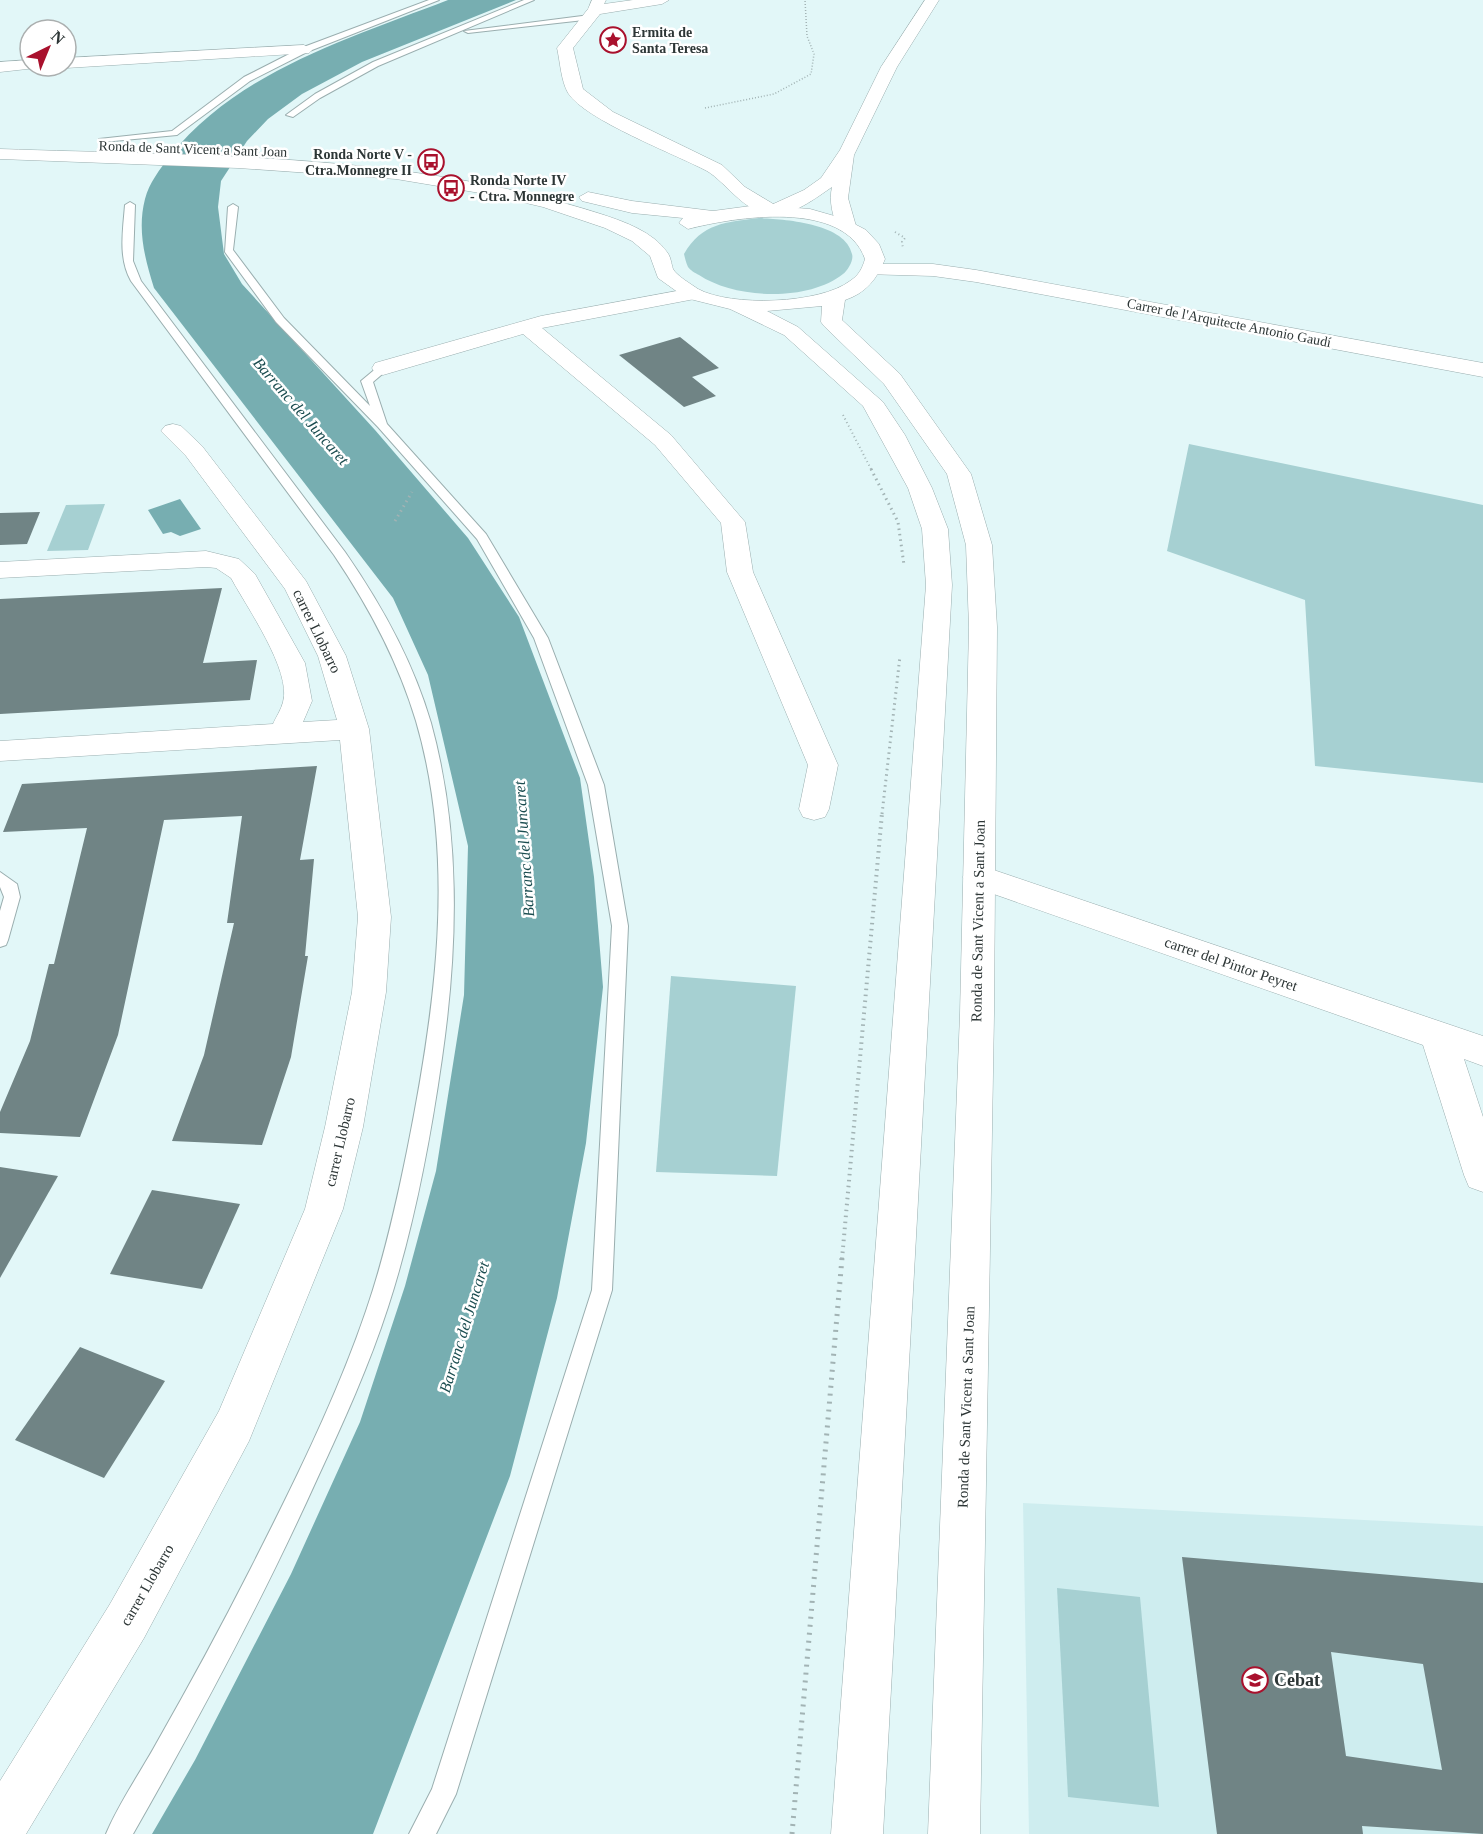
<svg xmlns="http://www.w3.org/2000/svg" width="1483" height="1834" viewBox="0 0 1483 1834" font-family="Georgia,serif">
<rect width="100%" height="100%" fill="#e2f7f8"/>
<!-- built -->
<polygon fill="#ceedef" points="1023,1503 1483,1526 1483,1834 1029,1834"/>
<!-- green -->
<g fill="#a6d0d2">
<path d="M759,218C783,219 846,223 852,254C854,260 848,270 843,274C808,302 735,299 699,275C695,273 690,270 688,267C686,263 685,258 684,254C702,223 726,222 759,218Z"/>
<polygon points="1189,444 1483,505 1483,783 1315,766 1305,600 1167,551"/>
<polygon points="105,504 88,550 47,551 66,505"/>
<polygon points="671,976 796,986 777,1176 656,1172"/>
<polygon points="1057,1588 1140,1597 1159,1807 1068,1797"/>
</g>
<!-- water -->
<g fill="#77aeb1">
<path d="M448,0H516L362,62L302,94L268,119L247,141L221,181L218,207L224,254L242,284L375,430L468,538L519,617L580,778L594,877L603,987L586,1143L557,1298L510,1476L373,1834H152L195,1760L291,1574L360,1422L405,1286L436,1171L464,995L468,846L428,675L393,598L154,288C145,259 137,230 145,199C149,183 160,169 170,156C238,71 350,38 448,0Z"/>
<polygon points="180,499 201,529 180,536 171,532 163,534 148,510"/>
</g>
<!-- building -->
<g fill="#708485" fill-rule="evenodd">
<polygon points="680,337 719,368 692,377 716,396 684,407 619,355"/>
<polygon points="40,512 27,544 0,545 0,513"/>
<polygon points="222,588 203,663 257,660 250,700 0,714 0,599"/>
<polygon points="317,766 300,860 314,859 305,956 308,956 291,1057 262,1145 172,1141 204,1055 234,923 227,923 242,816 164,820 118,1035 80,1137 0,1133 0,1112 30,1041 49,964 54,964 87,828 3,832 22,784"/>
<polygon points="0,1167 58,1176 0,1278"/>
<polygon points="152,1190 240,1204 202,1289 110,1274"/>
<polygon points="80,1347 165,1381 104,1478 15,1440"/>
<path d="M1182,1557L1483,1583V1834L1362,1826L1363,1834H1217ZM1331,1652L1423,1664L1442,1770L1346,1756Z"/>
</g>
<g fill="none" stroke-linecap="round" stroke-linejoin="round">
<!-- service casing -->
<g stroke="#9aaeaf" stroke-width="2">
<g id="service">
<polygon points="429,0 439,0 307,52 250,81 177,135 103,142 99,139 172,131 244,77 301,48"/>
<polygon points="524,0 534,0 378,66 320,98 293,117 286,115 315,94 373,62"/>
<polygon points="590,15 593,19 468,33 464,31"/>
<path d="M130,202L135,205L133,261L141,281L345,552C381,604 413,661 431,723C461,832 458,947 442,1058C430,1142 414,1227 388,1307C369,1366 343,1423 317,1479C262,1601 199,1718 133,1834H106C119,1803 140,1773 156,1744C189,1686 221,1627 251,1568C293,1485 336,1399 366,1311C384,1259 396,1205 407,1151C435,1011 457,861 416,721C398,661 369,607 334,555L131,281C118,258 123,231 125,205Z"/>
<polygon points="233,204 238,207 233,250 284,318 370,406 361,381 379,366 387,366 387,370 373,382 387,424 486,534 548,638 604,785 628,926 612,1290 456,1794 436,1834 409,1834 432,1789 592,1290 612,926 588,785 534,638 477,539 378,427 276,322 225,252 228,207"/>
<polygon points="0,872 17,884 20,897 8,940 6,945 0,947 0,911 4,897 0,887"/>
</g>
</g>
<!-- minor casing -->
<g stroke="#9aaeaf" stroke-width="1">
<g id="minor">
<path d="M592,0H606L604,4L633,0H669L662,4L600,14L573,48L583,89L613,112L722,165L745,187L775,205L777,209L775,213C749,219 726,182 707,171C675,154 585,120 568,93C561,81 560,61 557,48L588,9Z"/>
<polygon points="304,45 312,50 309,53 66,68 60,66 66,66 66,58"/>
<polygon points="30,60 30,66 37,66 36,68 0,72 0,62"/>
<polygon points="871,264 933,264 976,270 1483,363 1483,377 976,282 933,276 864,274 861,270 864,266"/>
<polygon points="693,288 700,290 703,294 700,298 542,328 671,435 745,522 753,572 838,765 829,809 825,817 814,820 803,817 799,809 808,765 727,572 721,523 655,445 523,334 383,375 375,373 372,368 375,363 541,316"/>
<path d="M173,424L181,426L202,446L306,581L346,656L369,729L391,917L386,992L363,1127L343,1209L249,1441L144,1638L26,1834H0V1781L110,1604L219,1411L305,1209L325,1127L352,992L358,917L340,740L0,761V741L273,724C276,717 281,710 283,702C292,671 246,606 231,578L216,568L206,567L0,578V562L206,551L239,559L255,574L305,663L312,701L303,722L337,720L318,656L285,589L186,456L161,431L165,426Z"/>
<polygon points="979,865 1483,1036 1483,1066 1464,1059 1483,1117 1483,1192 1469,1187 1464,1175 1423,1045 968,885 963,877 968,869"/>
</g>
</g>
<!-- tertiary casing -->
<g stroke="#9aaeaf" stroke-width="1">
<path id="tertiary" d="M925,0H939L897,67L854,155L848,198L856,226L854,230H840C832,218 829,200 832,187C817,197 791,218 771,213L769,209L771,205L804,190L821,178L840,150L881,67Z"/>
</g>
<!-- primary casing -->
<g stroke="#9aaeaf" stroke-width="1">
<path id="primary" d="M0,149C202,156 410,152 604,215C625,222 653,232 667,252C671,257 671,263 673,269C677,276 691,284 698,289C731,307 820,304 850,281C859,275 862,269 865,259C844,199 735,217 688,229L679,223L683,218L632,213L582,201L579,197L588,192L632,201L713,211L758,205L810,209L845,219L866,230L879,244L885,259C877,279 866,293 845,300L842,320L900,374L971,474L992,545L997,627L994,1014L980,1834H928L960,1014L969,627L966,545L947,474L884,384L824,326L821,322L822,306L767,311L798,327L883,402L905,435L932,488L948,529L952,585L883,1834H831L926,585L922,529L908,488L863,406L784,335L730,309L686,298L658,278L650,256L632,241L605,228L543,207L492,195L396,179L238,168L0,159Z"/>
</g>
<!-- path-far4 -->
<polyline stroke="#a2b3b4" stroke-width="1.5" stroke-dasharray="1 2" stroke-linecap="butt" points="705,108 774,94 811,74 814,54 807,36 805,0"/>
<!-- path-far3 -->
<g stroke="#a2b3b4" stroke-width="2" stroke-dasharray="1 3" stroke-linecap="butt">
<polyline points="895,232 905,238 902,242 903,248"/>
<polyline points="843,415 872,471"/>
</g>
<!-- path-far2 -->
<g stroke="#a2b3b4" stroke-width="3" stroke-dasharray="1.5 4" stroke-linecap="butt">
<polyline points="871,469 898,522 904,565"/>
<polyline points="395,521 412,492"/>
<polyline points="882,814 900,656"/>
</g>
<!-- path-far1 -->
<polyline stroke="#a2b3b4" stroke-width="4" stroke-dasharray="1.5 4.5" stroke-linecap="butt" points="842,1259 882,813"/>
<!-- path -->
<polyline stroke="#a2b3b4" stroke-width="5" stroke-dasharray="2 6" stroke-linecap="butt" points="792,1834 842,1258"/>
<!-- service -->
<use href="#service" fill="#fff" fill-rule="evenodd"/>
<!-- minor -->
<use href="#minor" fill="#fff" fill-rule="evenodd"/>
<!-- tertiary -->
<use href="#tertiary" fill="#fff" fill-rule="evenodd"/>
<!-- primary -->
<use href="#primary" fill="#fff" fill-rule="evenodd"/>
</g>
<!-- icons -->
<defs>
<g id="sight-ring" transform="scale(1.35)"><circle r="9.5" fill="#fff" stroke="#a9112d" stroke-width="1.5"/><path d="M0-6L1.8-2.2L6-1.7L2.9 1.2L3.7 5.4L0 3.3L-3.7 5.4L-2.9 1.2L-6-1.7L-1.8-2.2Z" fill="#a9112d"/></g>
<g id="bus-ring" transform="scale(1.35)"><circle r="9.5" fill="#fff" stroke="#a9112d" stroke-width="1.5"/><path d="M-5-6H5V4H4V6H2V4H-2V6H-4V4H-5ZM-3.5-4V0h7V-4ZM-3.5 1.2v1.5H-2V1.2ZM2 1.2v1.5H3.5V1.2Z" fill="#a9112d"/></g>
<g id="school-ring" transform="scale(1.35)"><circle r="9.5" fill="#fff" stroke="#a9112d" stroke-width="1.5"/><path d="M0-5L7-2L0 1L-7-2ZM-4 1L0 2.5L4 1V4Q0 6-4 4Z" fill="#a9112d"/></g>
</defs>
<g fill-rule="evenodd">
<use href="#sight-ring" x="613" y="40"/>
<use href="#bus-ring" x="431" y="162"/>
<use href="#bus-ring" x="451" y="188"/>
<use href="#school-ring" x="1255" y="1680"/>
</g>
<g text-anchor="middle" dominant-baseline="central" stroke-width="5" stroke-linejoin="round" paint-order="stroke">
<!-- far-poi labels -->
<g font-size="14" font-weight="bold" fill="#2d3636" stroke="#fff" text-anchor="start">
<text x="632" y="32">Ermita de<tspan x="632" dy="16">Santa Teresa</tspan></text>
<text x="412" y="154" text-anchor="end">Ronda Norte V -<tspan x="412" dy="16">Ctra.Monnegre II</tspan></text>
<text x="470" y="180">Ronda Norte IV<tspan x="470" dy="16">- Ctra. Monnegre</tspan></text>
</g>
<!-- far-street labels -->
<g font-size="14" fill="#2d3636" stroke="#fff">
<text transform="translate(193 149) rotate(2)">Ronda de Sant Vicent a Sant Joan</text>
<text transform="translate(1229 323) rotate(11)">Carrer de l'Arquitecte Antonio Gaudí</text>
</g>
<!-- street labels -->
<g font-size="15" fill="#2d3636" stroke="#fff">
<text transform="translate(317 631) rotate(64)">carrer Llobarro</text>
<text transform="translate(978 921) rotate(-89)">Ronda de Sant Vicent a Sant Joan</text>
<text transform="translate(1231 964) rotate(19)">carrer del Pintor Peyret</text>
<text transform="translate(340 1142) rotate(-77)">carrer Llobarro</text>
<text transform="translate(966 1407) rotate(-88)">Ronda de Sant Vicent a Sant Joan</text>
<text transform="translate(147 1585) rotate(-60)">carrer Llobarro</text>
</g>
<!-- water labels -->
<g font-size="16" font-style="italic" fill="#1b4d50" stroke="#fff">
<text transform="translate(301 411) rotate(49)">Barranc del Juncaret</text>
<text transform="translate(524 849) rotate(-94)">Barranc del Juncaret</text>
<text transform="translate(464 1327) rotate(-73)">Barranc del Juncaret</text>
</g>
<!-- near-poi labels -->
<g font-size="18" font-weight="bold" fill="#2d3636" stroke="#fff" text-anchor="start">
<text x="1274" y="1680">Cebat</text>
</g>
</g>
<!-- north arrow -->
<g transform="translate(48 48) rotate(43)"><circle r="28" fill="#ffffff" stroke="#abafaf" stroke-width="1.5"/>
<path d="M0-4.5L10 22L0 15L-10 22Z" fill="#a9112d"/>
<text y="-9" font-size="16" font-weight="bold" text-anchor="middle" fill="#2d3636">N</text>
</g>
</svg>
